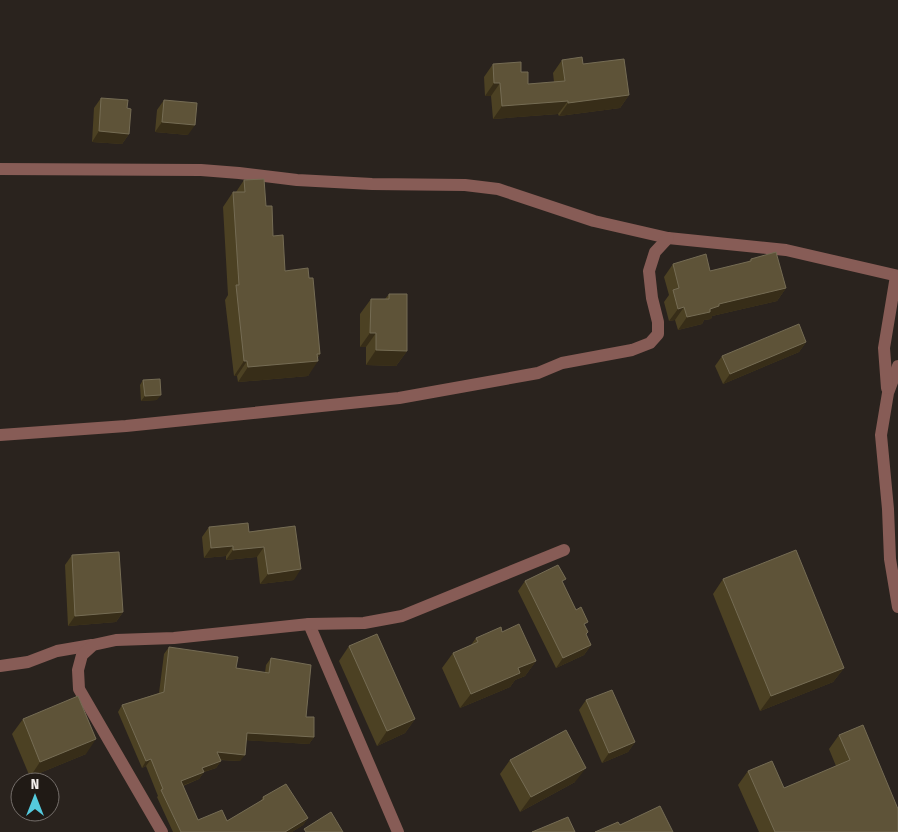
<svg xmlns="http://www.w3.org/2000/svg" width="898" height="832" viewBox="0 0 898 832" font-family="'Fira Sans Condensed',sans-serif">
<rect width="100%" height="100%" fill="#2a231e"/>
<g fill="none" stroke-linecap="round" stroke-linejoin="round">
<!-- street -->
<g stroke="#875c56" stroke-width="12">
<polyline points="0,169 201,170 239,173 297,180 372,184 465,185 498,189 594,221 668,238 786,250 898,276"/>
<polyline points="898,366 888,393 881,435 888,509 890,559 898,607"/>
<polyline points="887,388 884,348 896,276"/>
<polyline points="0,435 126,426 399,398 538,373 562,363 632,350 650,343 658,334 658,322 652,298 649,271 655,252 668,238"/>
<polyline points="309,624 398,832"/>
<polyline points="0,666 28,662 57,651 92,645"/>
<polyline points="162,832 79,689 78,670 82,655 93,645 116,640 174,638 309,624 364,623 402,616 564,550"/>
</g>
</g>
<!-- wall -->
<g fill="#4c4123">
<polygon points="562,60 583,64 629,95 620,108 559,116 558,114 493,119 491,96 485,96 484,77 493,64 521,72 528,84 554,82 553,73"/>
<polygon points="101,98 127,108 129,134 122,144 92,142 94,108"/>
<polygon points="164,100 188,135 155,132 157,110"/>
<polygon points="244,180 266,206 273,236 285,271 309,278 320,354 308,376 238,382 237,376 234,376 225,300 228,295 223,207 233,192 236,192"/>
<polygon points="751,259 786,288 777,301 712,316 711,319 704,320 702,324 678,330 675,320 669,321 664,302 669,295 664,277 673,264 710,271 748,262"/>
<polygon points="389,294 407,351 396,366 366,365 366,347 360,347 360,314 371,299 385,299"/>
<polygon points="806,342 799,352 723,384 715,366 722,356"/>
<polygon points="143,380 157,400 141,401 140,385"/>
<polygon points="295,526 294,580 260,584 257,557 226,560 226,556 204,558 202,537 209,527 249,532"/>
<polygon points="72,555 123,612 116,622 68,626 65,565"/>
<polygon points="723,579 844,668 833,682 760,711 713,594"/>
<polygon points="525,581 563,584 576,610 585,626 586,635 591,645 584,655 556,668 518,591"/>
<polygon points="502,632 536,661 525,676 515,680 510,687 460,708 442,668 453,653 471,645 476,638"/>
<polygon points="349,646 415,719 405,733 377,746 339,661"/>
<polygon points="169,647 236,668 265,673 266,665 271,658 306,717 314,737 309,744 246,740 240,761 220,760 221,761 216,768 204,772 199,779 183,786 198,820 227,821 260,802 263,797 308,818 303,825 292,832 173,832 157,797 158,796 146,766 142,768 118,712 122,705 159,693 164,654"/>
<polygon points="586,700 635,742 628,752 602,763 579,710"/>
<polygon points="23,719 86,754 30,777 12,734"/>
<polygon points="839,735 898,832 759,832 738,785 748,771 784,788 836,766 829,749"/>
<polygon points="510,760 575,782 520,812 500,774"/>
</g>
<!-- shaded-wall -->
<g fill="#372d18">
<polygon points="494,83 500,83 491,96 485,96"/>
<polygon points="629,95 620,108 559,116 568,103"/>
<polygon points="568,101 558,114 493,119 502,106"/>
<polygon points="162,122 195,125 188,135 155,132"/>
<polygon points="99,131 129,134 122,144 92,142"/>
<polygon points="786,288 777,301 712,316 711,319 704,320 702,324 678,330 687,317 719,304"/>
<polygon points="684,307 675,320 669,321 678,309"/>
<polygon points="370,333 376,333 366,347 360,347"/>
<polygon points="806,342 799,352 723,384 730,374"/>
<polygon points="376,350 407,351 396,366 366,365"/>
<polygon points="320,354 315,361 318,361 308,376 238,382 248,367"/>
<polygon points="244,361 247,361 237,376 234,376"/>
<polygon points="161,395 157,400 141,401 145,396"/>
<polygon points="233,546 226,556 204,558 211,548"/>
<polygon points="264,547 257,557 226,560 233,550"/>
<polygon points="301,569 294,580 260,584 268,574"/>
<polygon points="123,612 116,622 68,626 75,616"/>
<polygon points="591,645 584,655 556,668 563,658"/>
<polygon points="536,661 525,676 515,680 510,687 460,708 471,694 518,668"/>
<polygon points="844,668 833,682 760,711 771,696"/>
<polygon points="415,719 405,733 377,746 387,731"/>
<polygon points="247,733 314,737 309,744 242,740"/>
<polygon points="96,739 86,754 30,777 40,762"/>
<polygon points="635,742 628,752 602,763 609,753"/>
<polygon points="217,752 245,755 240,761 212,759"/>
<polygon points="151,759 146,766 142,768 146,761"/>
<polygon points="221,761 216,768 197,774 202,768"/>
<polygon points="586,768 575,782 520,812 531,797"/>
<polygon points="204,772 199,779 176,788 181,781"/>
<polygon points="308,818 303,825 292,832 285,832"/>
</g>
<!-- building -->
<g fill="#5e5338" stroke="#756c54">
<polygon points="582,57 583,64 624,59 629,95 568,103 568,101 502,106 500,83 494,83 493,64 521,62 521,72 528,72 528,84 565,81 562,60"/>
<polygon points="101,98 128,100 127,108 131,109 129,134 99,131"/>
<polygon points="164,100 197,103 195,125 162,122"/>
<polygon points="264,179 266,206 272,206 273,236 283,235 285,271 308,268 309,278 313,278 320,354 317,354 318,361 248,367 247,361 244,361 236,285 239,285 233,192 245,192 244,180"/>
<polygon points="776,252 786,288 719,304 719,306 710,309 710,312 687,317 684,307 678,309 673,290 679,288 673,264 706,254 710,271 751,261 751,259"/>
<polygon points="389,294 407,294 407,351 376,350 376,333 370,333 371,299 389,299"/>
<polygon points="799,324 806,342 730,374 722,356"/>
<polygon points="160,379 161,395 145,396 143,380"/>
<polygon points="248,523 249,532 295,526 301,569 268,574 264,547 233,550 233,546 211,548 209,527"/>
<polygon points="796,550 844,668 771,696 723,579"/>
<polygon points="119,552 123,612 75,616 72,555"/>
<polygon points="558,565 566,579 562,581 576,610 581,607 588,622 584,624 588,632 586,634 591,645 563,658 525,581"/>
<polygon points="519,624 536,661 518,668 520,673 471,694 453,653 478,642 476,638 501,627 502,632"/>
<polygon points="377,634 415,719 387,731 349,646"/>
<polygon points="169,647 238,657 236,668 269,673 271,658 311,665 306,717 314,717 314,737 247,733 245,755 217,752 221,761 202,768 204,772 181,781 198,820 222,810 227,821 264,799 263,797 286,784 308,818 285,832 181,832 161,790 163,789 151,759 146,761 122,705 164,692"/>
<polygon points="612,690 635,742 609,753 586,700"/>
<polygon points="78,696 96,739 40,762 23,719"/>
<polygon points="863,725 898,809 898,832 775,832 748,771 772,761 784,788 850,760 839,735"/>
<polygon points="566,730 586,768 531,797 510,760"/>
<polygon points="660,806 673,832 595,832 618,822 620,825"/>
<polygon points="331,812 343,832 306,832 304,829"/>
<polygon points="568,817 575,832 532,832"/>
</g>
<!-- north arrow -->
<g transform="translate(35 797)"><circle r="24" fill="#201a15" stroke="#746e6a"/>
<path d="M0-4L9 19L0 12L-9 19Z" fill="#54cadd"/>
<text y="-8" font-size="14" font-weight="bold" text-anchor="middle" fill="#f2edea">N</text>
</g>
</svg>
